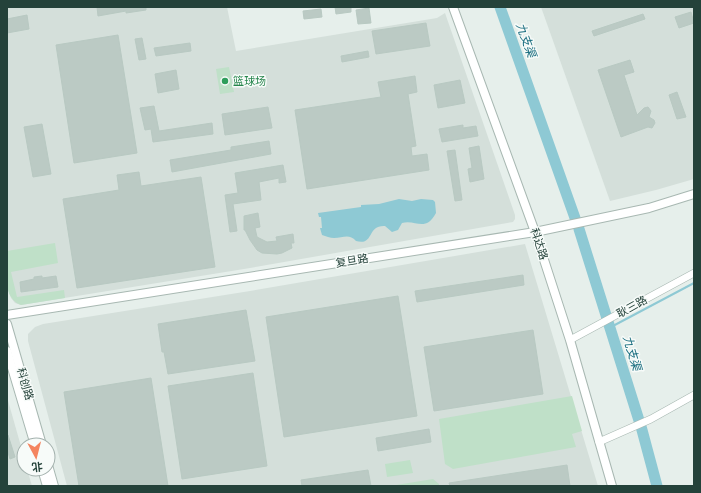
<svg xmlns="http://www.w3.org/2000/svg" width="701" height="493" viewBox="0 0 701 493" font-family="'Roboto Condensed','Noto Sans SC',sans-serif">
<rect width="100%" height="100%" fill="#e6efeb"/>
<!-- built -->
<g fill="#d4dfda">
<polygon points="7,7 227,7 236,51 437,18 445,13 515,215 515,219 513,222 244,269 21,305 15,303 11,298 7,286"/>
<polygon points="541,7 694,7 694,179 656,190 610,201"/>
<polygon points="525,244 598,486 67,486 28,341 28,334 35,327 43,324 250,291"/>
<polygon points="7,397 24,457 24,469 27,469 32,486 7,486"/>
</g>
<!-- green -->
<g fill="#bfe0c8">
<polygon points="229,67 234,92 220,94 216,69"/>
<path d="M55,243L58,263L11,272L17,297L64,290L65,298L21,305C1,297 7,269 7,251Z"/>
<polygon points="572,396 582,431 572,434 576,447 453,469 445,464 439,419"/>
<polygon points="410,460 413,473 387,477 385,464"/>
<polygon points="433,479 439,484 439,486 390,486"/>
</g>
<!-- water -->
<path fill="#8ec9d4" d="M399,199L412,201L421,199L433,200L435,202L436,213C425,233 416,219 402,223L398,230L392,232L385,226C366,225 375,246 356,241C349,233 343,238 334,238C330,238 326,236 322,235L320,228H322L321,217H319L318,213L361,207V205L379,204Z"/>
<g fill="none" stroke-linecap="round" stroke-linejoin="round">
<!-- stream -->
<polyline stroke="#8ec9d4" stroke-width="2" points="611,327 694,283"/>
<!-- river -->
<g stroke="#8ec9d4" stroke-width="11">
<polyline points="500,7 575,218"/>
<polyline points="579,229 642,430 657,486"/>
</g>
</g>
<!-- building -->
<g fill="#bbcac4" stroke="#b8c9c2">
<polygon points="97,7 146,7 146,10 126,13 126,11 98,16"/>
<polygon points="335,7 351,7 351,12 336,14"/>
<polygon points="369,8 371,23 358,24 356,10"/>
<polygon points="321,9 322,17 304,19 303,11"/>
<polygon points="691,12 694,23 679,28 675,17"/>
<polygon points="643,14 645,19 594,36 592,31"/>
<polygon points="27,15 29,29 7,33 7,19"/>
<polygon points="426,23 430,46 376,54 372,31"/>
<polygon points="118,35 137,153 74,163 56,45"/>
<polygon points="142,38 146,59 139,60 135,39"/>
<polygon points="190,43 191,51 156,56 154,48"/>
<polygon points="368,51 369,57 342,62 341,56"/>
<polygon points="630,60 634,72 624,75 637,115 644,108 648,107 651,111 649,117 654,120 655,123 652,128 648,127 621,137 598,70"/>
<polygon points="176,70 179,89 158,93 155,74"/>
<polygon points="415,76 417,92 408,94 416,146 411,147 412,156 427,154 429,170 307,189 295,110 381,97 378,82"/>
<polygon points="460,80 465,103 438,108 434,85"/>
<polygon points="677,92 686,117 677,119 669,95"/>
<polygon points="154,106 159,131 212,123 213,134 153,142 151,129 145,130 140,108"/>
<polygon points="268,107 272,128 225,135 222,114"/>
<polygon points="42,124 51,174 33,177 24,127"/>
<polygon points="463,125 463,128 476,126 478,136 442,142 439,129"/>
<polygon points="269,141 271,154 172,172 170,160 231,150 231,147"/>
<polygon points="479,146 484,179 470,182 468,169 472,168 469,148"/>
<polygon points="455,150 462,200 455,201 447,151"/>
<polygon points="283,165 286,182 279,183 279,178 259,182 261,200 233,204 237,231 230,232 225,195 238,193 235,173"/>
<polygon points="139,172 141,186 201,177 215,267 77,288 63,199 119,190 117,175"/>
<polygon points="258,213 260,227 255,228 257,237 267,242 277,241 276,237 293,234 294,243 291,243 292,248 282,253 277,254 262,253 257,250 250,240 245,230 244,230 244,216"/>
<polygon points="523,275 524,285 417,302 415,291"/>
<polygon points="42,276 42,278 56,276 58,287 21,292 20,282 34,279 34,277"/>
<polygon points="398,296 417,416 284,437 266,317"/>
<polygon points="246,310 255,361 168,374 164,352 162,352 158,324"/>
<polygon points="533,330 543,394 434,411 424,347"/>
<polygon points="253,373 267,466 182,479 168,386"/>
<polygon points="151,378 168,486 79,486 64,392"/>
<polygon points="429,429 431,442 378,451 376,438"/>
<polygon points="7,435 8,435 15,457 10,459 7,449"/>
<polygon points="567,465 570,486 450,486 449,483"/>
<polygon points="368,470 371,486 302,486 301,480"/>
</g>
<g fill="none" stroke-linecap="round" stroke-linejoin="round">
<!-- minor casing -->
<g stroke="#a8b8b2" stroke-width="8">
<g id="minor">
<polyline points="570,340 694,273"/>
<polyline points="599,442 651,419 694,395"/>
</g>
</g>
<!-- tertiary casing -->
<g stroke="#a8b8b2" stroke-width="10">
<g id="tertiary">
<polyline points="453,7 535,232 570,340 612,486"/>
<polyline points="7,315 535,232 649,208 694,194"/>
<polyline points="7,324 42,445"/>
<polyline points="7,351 35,445"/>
<polyline points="48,465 54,486"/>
<polyline points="42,469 47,486"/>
</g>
</g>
<!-- minor -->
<use href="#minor" stroke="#fff" stroke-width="7"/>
<!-- tertiary -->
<use href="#tertiary" stroke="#fff" stroke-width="8"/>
</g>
<!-- markers -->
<circle fill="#2e9e5b" stroke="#f7fbf9" stroke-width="1.5" cx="225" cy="81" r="4"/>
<g text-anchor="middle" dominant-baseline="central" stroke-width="3" stroke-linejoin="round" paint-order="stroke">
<!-- leisure labels -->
<g font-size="11" fill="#27864d" stroke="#f7fbf9" text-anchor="start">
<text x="233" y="81">篮球场</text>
</g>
<!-- street labels -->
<g font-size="11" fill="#24423a" stroke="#f7fbf9">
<text transform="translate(539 244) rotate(72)">科达路</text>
<text transform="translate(352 261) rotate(-9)">复旦路</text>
<text transform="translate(632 307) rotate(-29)">耿三路</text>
<text transform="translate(25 384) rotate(74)">科创路</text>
</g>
<!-- water labels -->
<g font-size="12" font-style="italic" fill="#1c6f80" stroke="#f7fbf9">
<text transform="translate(526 40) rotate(70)">九支渠</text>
<text transform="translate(632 353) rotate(73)">九支渠</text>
</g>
</g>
<!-- border -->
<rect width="701" height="493" fill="none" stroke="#24423a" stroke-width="16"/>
<!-- north arrow -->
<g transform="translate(36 457) rotate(173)"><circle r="19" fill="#f7fbf9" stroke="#a3b1ad"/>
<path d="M0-3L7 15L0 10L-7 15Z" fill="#f4845f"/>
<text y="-6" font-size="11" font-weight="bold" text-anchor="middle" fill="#24423a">北</text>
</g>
</svg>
